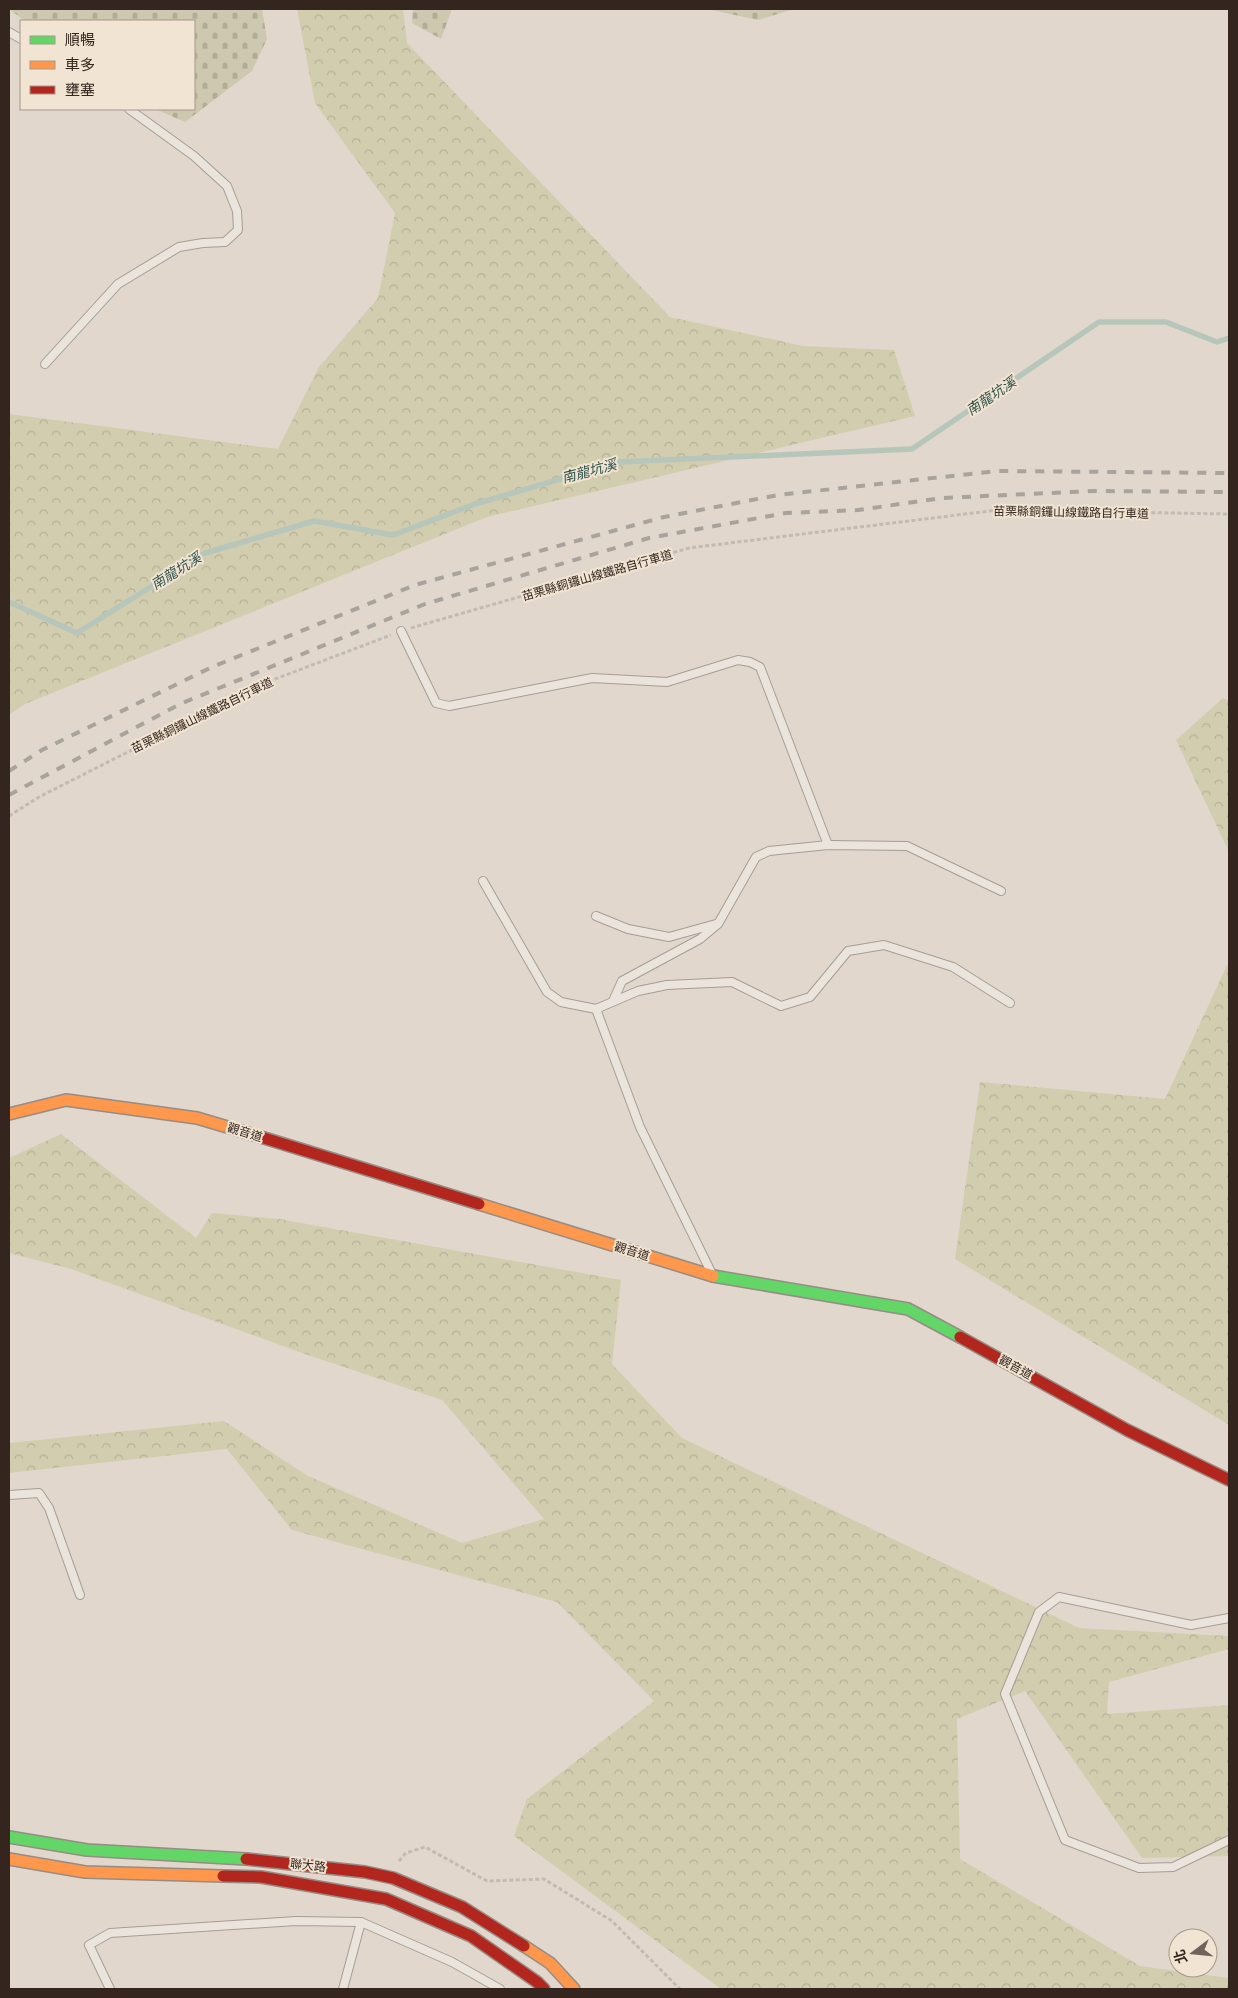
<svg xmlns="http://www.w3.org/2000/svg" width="1238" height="1998" viewBox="0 0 1238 1998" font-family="'IBM Plex Serif','Noto Sans TC',serif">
<defs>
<pattern id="forest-crowns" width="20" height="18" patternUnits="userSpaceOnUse" patternTransform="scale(1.25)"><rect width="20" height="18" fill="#d3cdaf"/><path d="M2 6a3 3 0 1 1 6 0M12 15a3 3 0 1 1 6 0" fill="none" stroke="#b6b096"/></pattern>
<pattern id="cemetery-stones" width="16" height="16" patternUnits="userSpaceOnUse" patternTransform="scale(1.25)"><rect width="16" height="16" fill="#cdc8af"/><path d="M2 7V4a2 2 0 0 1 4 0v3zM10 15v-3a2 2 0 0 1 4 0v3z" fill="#b1ac96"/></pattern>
</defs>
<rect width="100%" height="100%" fill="#e1d7cc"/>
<!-- forest -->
<g fill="url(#forest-crowns)">
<polygon points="297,9 403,9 407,43 670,317 803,346 894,350 915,416 487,517 25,704 9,715 9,414 278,449 319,367 378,298 395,213 315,103"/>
<polygon points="1223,698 1229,701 1229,852 1176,740"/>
<polygon points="1229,961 1229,1425 955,1259 980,1082 1165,1099"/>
<polygon points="61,1134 196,1238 212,1213 279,1219 621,1280 612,1364 682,1438 1079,1628 1229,1636 1229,1649 1109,1682 1107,1714 1229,1705 1229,1856 1142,1858 1025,1691 957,1719 960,1859 1140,1966 1229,1978 1229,1989 721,1989 514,1836 527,1799 654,1701 557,1602 292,1530 227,1449 9,1473 9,1443 224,1421 308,1476 462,1543 544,1519 442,1400 302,1353 71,1269 9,1253 9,1158"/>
</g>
<!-- cemetery -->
<g fill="url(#cemetery-stones)">
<polygon points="9,9 262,9 267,39 252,71 185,122 155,109 194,109 194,21 25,21"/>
<polygon points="413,9 452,9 441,39 412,23"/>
<polygon points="707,9 794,9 758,20"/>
</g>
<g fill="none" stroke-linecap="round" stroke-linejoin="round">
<!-- stream -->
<polyline stroke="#b7c6ba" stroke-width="5.5" points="9,602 77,633 205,553 314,521 393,535 475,504 619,462 912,449 1099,322 1166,322 1217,342 1229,338"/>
<!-- lane casing -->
<g stroke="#a69d95" stroke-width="10">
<g id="lane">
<polyline points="9,32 21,39"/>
<polyline points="45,364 118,284 179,247 203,243 225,242 238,230 237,211 227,186 194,156 129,109"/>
<polyline points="401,631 436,703 449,706 592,678 667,682 738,660 750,662 760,667 828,845"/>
<polyline points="483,881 547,992 561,1002 596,1009 638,991 667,985 732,982 781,1006 810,997 848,951 884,945 953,967 1010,1003"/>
<polyline points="596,916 628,929 669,937 716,924"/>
<polyline points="613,1001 622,981 700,939 718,924 756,857 769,851 828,845 907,846 1001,891"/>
<polyline points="596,1009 640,1127 711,1272"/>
<polyline points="9,1495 39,1493 49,1508 80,1595"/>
<polyline points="1229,1618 1191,1625 1059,1597 1039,1612 1005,1694 1065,1840 1139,1868 1173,1867 1229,1840"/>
<polyline points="110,1989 89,1945 110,1933 296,1921 361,1922 452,1962 500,1989"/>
<polyline points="343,1989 361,1922"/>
</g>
</g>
<!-- fast casing -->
<g stroke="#968c85" stroke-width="14">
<g id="fast">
<polyline points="713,1276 908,1309 960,1337"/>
<polyline points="9,1837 87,1850 246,1859"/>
</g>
</g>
<!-- slow casing -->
<g stroke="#968c85" stroke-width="14">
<g id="slow">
<polyline points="9,1114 66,1100 197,1118 251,1134"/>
<polyline points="479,1204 713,1276"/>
<polyline points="9,1859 85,1872 223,1876"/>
<polyline points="524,1946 550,1963 574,1989"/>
</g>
</g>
<!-- jam casing -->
<g stroke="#968c85" stroke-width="14">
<g id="jam">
<polyline points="251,1134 479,1204"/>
<polyline points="960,1337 1127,1430 1229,1480"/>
<polyline points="246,1859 365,1872 393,1878 462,1907 524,1946"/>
<polyline points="223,1876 261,1877 386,1899 471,1936 537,1982 544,1989"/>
</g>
</g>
<!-- path -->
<g stroke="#c2bbb4" stroke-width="3" stroke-dasharray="4 2.5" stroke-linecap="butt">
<polyline points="411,628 689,548 998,510 1229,514"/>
<polyline points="9,816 39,797 262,684 391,635"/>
<polyline points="399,1861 406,1853 425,1847 487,1881 544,1879 612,1921 680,1989"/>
</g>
<!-- lane -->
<use href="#lane" stroke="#eae4dd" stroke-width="8"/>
<!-- fast -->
<use href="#fast" stroke="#63d668" stroke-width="11"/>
<!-- slow -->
<use href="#slow" stroke="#ff974d" stroke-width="11"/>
<!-- jam -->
<use href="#jam" stroke="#b3261e" stroke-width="11"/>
<!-- rail -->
<g stroke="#a9a39d" stroke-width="4" stroke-dasharray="9 9" stroke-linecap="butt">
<polyline points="9,771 42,750 212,667 415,585 664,517 778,495 997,471 1229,473"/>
<polyline points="9,795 180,704 425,604 649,538 786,513 858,510 942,498 1094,491 1229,492"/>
</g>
</g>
<g text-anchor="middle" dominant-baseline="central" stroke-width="4" stroke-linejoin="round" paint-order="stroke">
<!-- street labels -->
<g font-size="12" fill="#34251e" stroke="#f2e4d2">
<text transform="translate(1071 512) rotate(1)">苗栗縣銅鑼山線鐵路自行車道</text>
<text transform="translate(597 575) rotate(-16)">苗栗縣銅鑼山線鐵路自行車道</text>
<text transform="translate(202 715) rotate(-26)">苗栗縣銅鑼山線鐵路自行車道</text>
<text transform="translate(245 1132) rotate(17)">觀音道</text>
<text transform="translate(632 1251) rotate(17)">觀音道</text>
<text transform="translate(1016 1367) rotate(29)">觀音道</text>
<text transform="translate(308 1865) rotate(6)">聯大路</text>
</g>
<!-- water labels -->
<g font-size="14" font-style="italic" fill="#2f534b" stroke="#f2e4d2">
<text transform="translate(991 396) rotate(-34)">南龍坑溪</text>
<text transform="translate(589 471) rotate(-15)">南龍坑溪</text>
<text transform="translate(176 571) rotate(-32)">南龍坑溪</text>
</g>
</g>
<!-- border -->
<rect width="1238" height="1998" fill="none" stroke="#34251e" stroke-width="20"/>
<!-- legend -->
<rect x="20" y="20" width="175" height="90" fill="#f2e4d2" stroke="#a6988a"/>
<rect x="30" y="36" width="25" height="8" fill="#63d668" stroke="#a6988a"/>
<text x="65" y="45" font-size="15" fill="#34251e">順暢</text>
<rect x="30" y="61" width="25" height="8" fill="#ff974d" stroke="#a6988a"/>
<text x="65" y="70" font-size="15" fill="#34251e">車多</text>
<rect x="30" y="86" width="25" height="8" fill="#b3261e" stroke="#a6988a"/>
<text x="65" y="95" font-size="15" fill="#34251e">壅塞</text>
<!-- north arrow -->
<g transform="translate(1193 1953) rotate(254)"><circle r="24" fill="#f2e4d2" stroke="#a6988a"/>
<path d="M0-4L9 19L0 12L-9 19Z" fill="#71635b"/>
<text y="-8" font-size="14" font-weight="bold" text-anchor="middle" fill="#34251e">北</text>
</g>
</svg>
